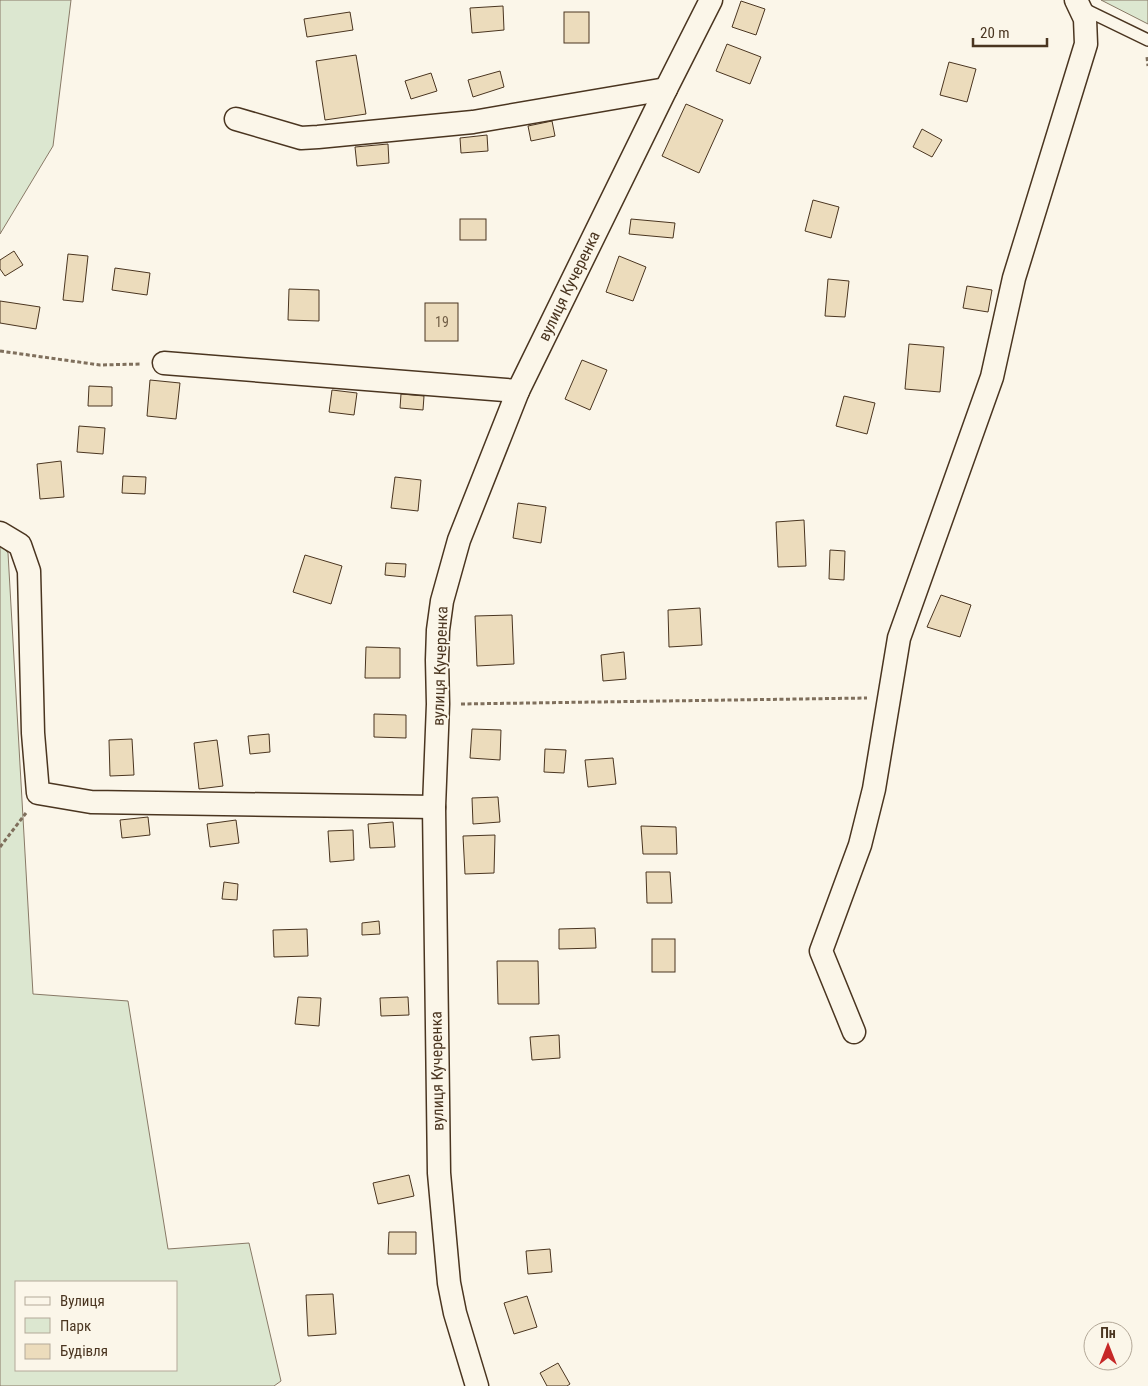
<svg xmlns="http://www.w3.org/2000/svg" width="1148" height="1386" viewBox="0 0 1148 1386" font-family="'Roboto Condensed',sans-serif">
<rect width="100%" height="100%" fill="#fbf6e9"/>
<!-- green -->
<g fill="#dce7d0" stroke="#887966" fill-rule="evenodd">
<polygon points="0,0 71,0 53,146 0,234"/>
<polygon points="1101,0 1148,0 1148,24"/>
<path d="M0,544L8,553L33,994L128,1001L168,1249L249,1243L281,1381L274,1386H0ZM16,1282H176V1370H16Z"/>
</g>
<!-- building -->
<g fill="#ecdcbc" stroke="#4a3520">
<polygon points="741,1 765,9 756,35 732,27"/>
<polygon points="503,6 504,30 472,33 470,8"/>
<polygon points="350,12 353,30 307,37 304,19"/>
<rect x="564" y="12" width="25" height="31"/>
<polygon points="727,44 761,57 750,84 716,71"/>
<polygon points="356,55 366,114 325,120 316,61"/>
<polygon points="949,62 976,69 967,102 940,95"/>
<polygon points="500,71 504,87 473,97 468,80"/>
<polygon points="431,73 437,91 411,99 405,81"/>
<polygon points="686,104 723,120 699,173 662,156"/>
<polygon points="552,121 555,136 531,141 528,126"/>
<polygon points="922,129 942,140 932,157 913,147"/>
<polygon points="487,135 488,151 461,153 460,138"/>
<polygon points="388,144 389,163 357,166 355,147"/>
<polygon points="813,200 839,207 831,238 805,231"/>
<rect x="460" y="219" width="26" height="21"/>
<polygon points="631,219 675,223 673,238 629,234"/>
<polygon points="14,251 23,265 5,276 0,269 0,260"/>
<polygon points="68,254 88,256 83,302 63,300"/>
<polygon points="619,256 646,267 633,301 606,292"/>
<polygon points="115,268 150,273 147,295 112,290"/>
<polygon points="828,279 849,281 845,317 825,316"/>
<polygon points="967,286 992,290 988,312 963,308"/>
<polygon points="289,289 319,290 319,321 288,320"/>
<polygon points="0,301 40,307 36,329 0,323"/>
<rect x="425" y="303" width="33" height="38"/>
<polygon points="909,344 944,347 940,392 905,389"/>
<polygon points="582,360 607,370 590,410 565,399"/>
<polygon points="150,380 180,383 176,419 147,416"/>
<polygon points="89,386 112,387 112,406 88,406"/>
<polygon points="332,390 357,393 354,415 329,412"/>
<polygon points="401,394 424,396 423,410 400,408"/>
<polygon points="844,396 875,403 867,434 836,426"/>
<polygon points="79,426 105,428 103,454 77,452"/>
<polygon points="61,461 64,497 40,499 37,464"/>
<polygon points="123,476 146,477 145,494 122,493"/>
<polygon points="395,477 421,480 418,511 391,508"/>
<polygon points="518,503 546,507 541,543 513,538"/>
<polygon points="804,520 806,566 778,567 776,522"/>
<polygon points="830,550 845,551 844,580 829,579"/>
<polygon points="305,555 342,566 331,604 293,592"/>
<polygon points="386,563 406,564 405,577 385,575"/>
<polygon points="941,595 971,605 960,637 927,627"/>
<polygon points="700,608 702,645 669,647 668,610"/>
<polygon points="512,615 514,664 477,666 475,616"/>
<polygon points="366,647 400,648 400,678 365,678"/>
<polygon points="624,652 626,679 603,681 601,655"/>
<polygon points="374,714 406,715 406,738 374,737"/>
<polygon points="472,729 501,730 500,760 470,758"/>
<polygon points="269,734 270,752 250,754 248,736"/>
<polygon points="132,739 134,775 110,776 109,740"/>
<polygon points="217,740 223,786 199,789 194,743"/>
<polygon points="545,749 566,750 564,773 544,772"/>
<polygon points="613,758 616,784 588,787 585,760"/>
<polygon points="498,797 500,822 473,824 472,798"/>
<polygon points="148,817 150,835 122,838 120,820"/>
<polygon points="236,820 239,843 210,847 207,824"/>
<polygon points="393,822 395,847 370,848 368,824"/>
<polygon points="641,826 676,827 677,854 643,854"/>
<polygon points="353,830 354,860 330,862 328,831"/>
<polygon points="495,835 494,873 465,874 463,836"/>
<polygon points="646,872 670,872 672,903 647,903"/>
<polygon points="224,882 238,884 237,900 222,899"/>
<polygon points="379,921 380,934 362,935 362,923"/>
<polygon points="595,928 596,948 559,949 559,929"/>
<polygon points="307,929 308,956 274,957 273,930"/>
<rect x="652" y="939" width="23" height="33"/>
<polygon points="497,961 538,961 539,1004 498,1004"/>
<polygon points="298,997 321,998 319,1026 295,1024"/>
<polygon points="408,997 409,1015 381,1016 380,998"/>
<polygon points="559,1035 560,1058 532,1060 530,1037"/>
<polygon points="409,1175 414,1196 378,1204 373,1183"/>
<polygon points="389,1232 416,1232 416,1254 388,1254"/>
<polygon points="550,1249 552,1272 528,1274 526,1251"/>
<polygon points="333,1294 336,1334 308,1336 306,1295"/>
<polygon points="527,1296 537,1327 514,1334 504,1303"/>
<polygon points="558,1363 570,1384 567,1386 547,1386 540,1373"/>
</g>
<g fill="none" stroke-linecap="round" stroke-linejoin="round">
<!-- service casing -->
<g stroke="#4a3520" stroke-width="14">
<polyline id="service" points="1082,8 1148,40"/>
</g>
<!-- minor casing -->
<g stroke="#4a3520" stroke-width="25">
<g id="minor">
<polyline points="236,119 301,138 318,137 473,122 666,89"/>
<polyline points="164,363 518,391"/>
<polyline points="0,533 20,545 29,571 33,733 38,793 91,802 434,807"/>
<polyline points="854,1032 821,951 860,845 874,789 899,638 992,377 1014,278 1086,44 1085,19 1076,0"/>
<polyline points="477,1386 455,1313 449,1283 439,1173 434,807 438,704 437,660 438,630 442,601 459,540 518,391 666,89 711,0"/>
</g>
</g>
<!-- path -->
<g stroke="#7f6f5c" stroke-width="3" stroke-dasharray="4 2.5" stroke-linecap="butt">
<polyline points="1147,57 1148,66"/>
<polyline points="0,351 100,365 141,364"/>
<polyline points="461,704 867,698"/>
<polyline points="0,847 26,813"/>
</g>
<!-- service -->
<use href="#service" stroke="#fbf6e9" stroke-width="11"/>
<!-- minor -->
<use href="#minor" stroke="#fbf6e9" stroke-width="22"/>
</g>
<g text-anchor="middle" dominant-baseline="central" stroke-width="4" stroke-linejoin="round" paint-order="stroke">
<!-- number labels -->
<g font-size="14" fill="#725f47">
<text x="442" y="322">19</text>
</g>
<!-- street labels -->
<g font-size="16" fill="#4a3520" stroke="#fbf6e9">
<text transform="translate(569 286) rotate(-64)">вулиця Кучеренка</text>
<text transform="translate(440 666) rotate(-88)">вулиця Кучеренка</text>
<text transform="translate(437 1071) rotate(-91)">вулиця Кучеренка</text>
</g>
</g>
<!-- legend -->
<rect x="15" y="1281" width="162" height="90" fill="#fbf6e9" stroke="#b4a999"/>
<rect x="25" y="1297" width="25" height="8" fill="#fbf6e9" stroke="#b4a999"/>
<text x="60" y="1306" font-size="15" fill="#4a3520">Вулиця</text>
<rect x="25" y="1318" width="25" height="15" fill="#dce7d0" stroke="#b4a999"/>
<text x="60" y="1331" font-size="15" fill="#4a3520">Парк</text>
<rect x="25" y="1344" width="25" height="15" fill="#ecdcbc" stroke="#b4a999"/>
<text x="60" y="1356" font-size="15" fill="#4a3520">Будівля</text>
<!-- north arrow -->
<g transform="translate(1108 1346)"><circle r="24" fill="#fbf6e9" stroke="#b4a999"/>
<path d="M0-4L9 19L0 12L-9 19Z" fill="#c62828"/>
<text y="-8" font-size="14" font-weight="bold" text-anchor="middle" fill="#4a3520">Пн</text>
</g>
<!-- scale -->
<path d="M973 38v8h74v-8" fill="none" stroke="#4a3520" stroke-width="2.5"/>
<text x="980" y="38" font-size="15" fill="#4a3520" stroke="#fbf6e9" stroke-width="4" paint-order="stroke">20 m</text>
</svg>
